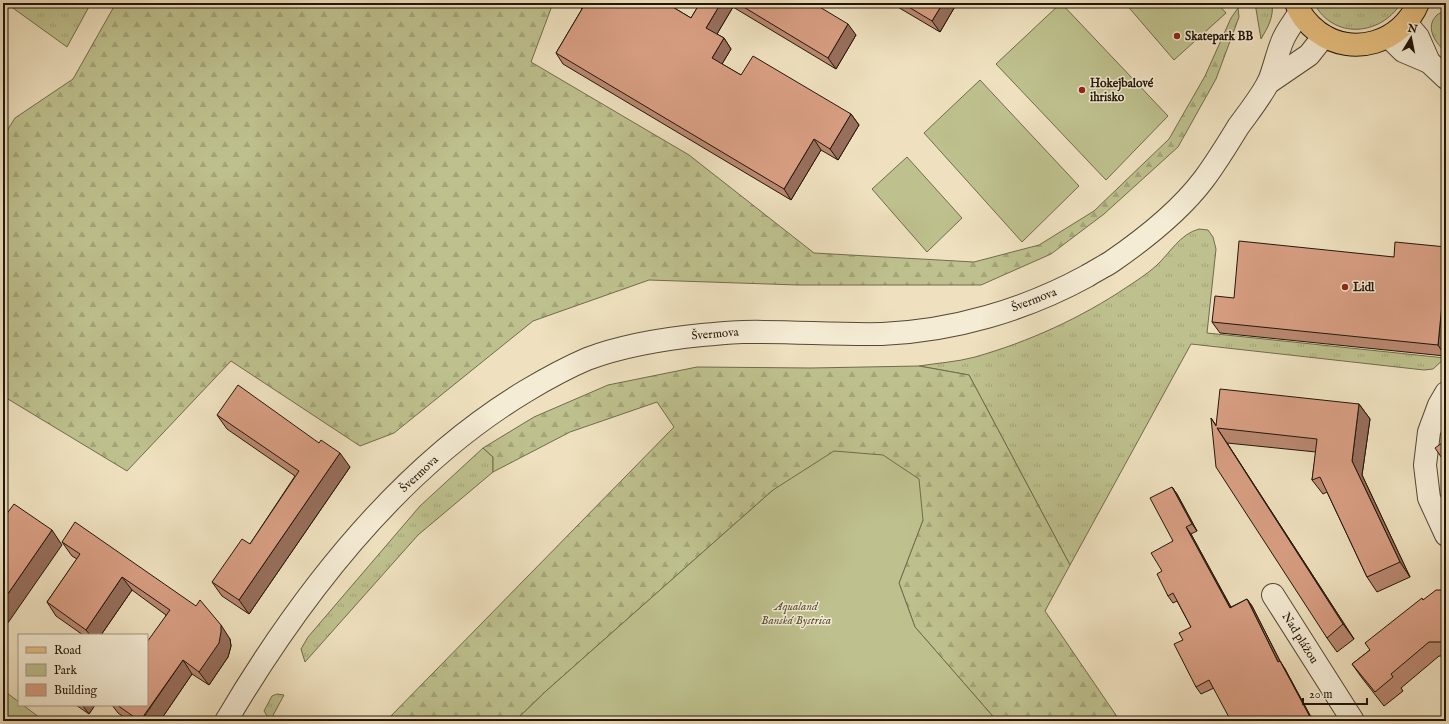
<svg xmlns="http://www.w3.org/2000/svg" width="1449" height="724" viewBox="0 0 1449 724" font-family="'IM FELL English',serif">
<defs>
<pattern id="grass-tufts" width="24" height="20" patternUnits="userSpaceOnUse"><rect width="24" height="20" fill="#bec18e"/><path d="M3 7l-1-3M5 7V3M7 7l1-3M15 17l-1-3M17 17v-4M19 17l1-3" fill="none" stroke="#a3a579"/></pattern>
<pattern id="forest-firs" width="22" height="20" patternUnits="userSpaceOnUse"><rect width="22" height="20" fill="#bec18e"/><path d="M5 1l3.5 6h-7zM16 11l3.5 6h-7z" fill="#a3a579"/></pattern>
</defs>
<rect width="100%" height="100%" fill="#efe1bf"/>
<filter id="stains"><feTurbulence type="fractalNoise" baseFrequency=".005" numOctaves="4"/><feColorMatrix values="0 0 0 0 .2 0 0 0 0 .09 0 0 0 0 .02 0 0 0 .5 -.17"/></filter>
<radialGradient id="worn" r=".72"><stop offset=".6" stop-color="#630" stop-opacity="0"/><stop offset="1" stop-color="#630" stop-opacity=".3"/></radialGradient>
<!-- grass -->
<g fill="url(#grass-tufts)" stroke="#706c4c">
<polygon points="6,3 91,3 67,47"/>
<path d="M1255,3H1272C1274,17 1268,27 1261,39Z"/>
<path d="M1314,3H1401C1381,36 1333,40 1314,3Z"/>
<path d="M1446,11V52C1436,44 1424,27 1437,15C1439,13 1443,12 1446,11Z"/>
<path d="M1199,229L1208,230L1213,237L1216,249L1207,333L1445,358L1433,369L1424,370L1191,344L1070,565L969,375L919,366C937,363 957,362 975,357C1028,342 1081,318 1127,287C1136,281 1147,274 1156,266C1170,253 1180,234 1199,229Z"/>
<polygon points="483,448 493,457 493,472 418,535 305,662 301,649 308,637 420,506"/>
<polygon points="277,694 284,695 270,721 266,721 267,716 264,711 272,696"/>
</g>
<!-- forest -->
<g fill="url(#forest-firs)" stroke="#706c4c">
<polygon points="116,3 553,3 531,62 689,155 814,253 974,262 1039,245 1094,211 1169,139 1205,76 1231,18 1238,8 1239,17 1216,79 1178,147 1104,214 1051,254 981,285 798,285 649,280 533,321 394,433 360,446 231,361 127,471 3,396 3,137 15,118 73,79"/>
<polygon points="919,366 969,375 1070,565 1045,611 1120,721 997,721 915,627 899,583 923,520 773,490 545,692 515,721 386,721 674,427 657,402 570,432 493,472 493,457 483,448 534,417 608,385 697,367 811,368"/>
</g>
<!-- park -->
<g fill="#bec18e" stroke="#706c4c">
<polygon points="1061,3 1168,116 1106,180 996,64"/>
<polygon points="1125,3 1217,3 1226,13 1174,60"/>
<polygon points="980,80 1079,186 1022,242 924,133"/>
<polygon points="907,157 962,218 927,252 872,189"/>
<polygon points="834,451 883,455 919,479 923,520 899,583 915,627 997,721 515,721 545,692 773,490"/>
<polygon points="3,690 19,702 19,705 23,705 44,721 3,721"/>
</g>
<g fill="none" stroke-linecap="round" stroke-linejoin="round">
<!-- stream -->
<polyline stroke="#6d7975" stroke-width="6" points="3,717 9,721"/>
<!-- minor casing -->
<g stroke="#554936" stroke-width="24">
<g id="minor">
<polyline points="1406,23 1418,37 1429,62"/>
<polyline points="1389,37 1403,51 1429,62 1446,78"/>
<polyline points="1268,83 1309,55 1324,36"/>
<polyline points="1446,393 1439,405 1429,432 1425,465 1429,498 1446,535"/>
<polyline points="1273,595 1353,721"/>
<path d="M226,721C301,594 398,468 526,391C546,379 566,368 587,359C624,345 662,339 702,335C716,334 730,332 743,332C789,331 836,335 882,334C953,331 1025,310 1087,276C1095,271 1103,267 1111,262C1143,240 1180,211 1204,179C1216,163 1227,145 1238,127C1248,113 1261,97 1269,81C1274,69 1277,54 1282,42C1286,31 1294,22 1300,12"/>
</g>
</g>
<!-- major casing -->
<g stroke="#221609" stroke-width="24">
<path id="major" d="M1296,3C1300,15 1309,25 1318,32C1353,58 1402,42 1418,3"/>
</g>
<!-- minor -->
<use href="#minor" stroke="#f5ecd5" stroke-width="22"/>
<!-- major -->
<use href="#major" stroke="#e8c080" stroke-width="22"/>
</g>
<!-- wall -->
<g fill="#ba8871" stroke="#221609">
<polygon points="577,3 666,3 691,18 700,3 813,3 856,35 836,69 733,7 717,34 724,38 731,49 722,64 741,75 851,114 859,125 838,160 821,150 791,200 563,64 556,53 582,9 581,8"/>
<polygon points="891,3 957,3 940,32"/>
<polygon points="1394,257 1445,356 1220,333 1212,322 1234,298"/>
<polygon points="1359,404 1370,419 1362,475 1410,577 1377,592 1367,577 1327,492 1323,494 1312,480 1316,452 1227,443 1354,639 1337,652 1327,638 1211,418 1216,425"/>
<polygon points="217,415 350,467 249,614 222,596 212,582 250,544 295,476 227,429"/>
<polygon points="1172,487 1177,494 1197,531 1191,534 1231,607 1247,599 1252,606 1280,661 1285,669 1311,717 1316,721 1214,688 1201,694 1196,687 1183,640 1191,627 1177,601 1173,603 1168,596 1162,571 1173,541"/>
<polygon points="62,542 230,639 231,646 228,657 209,685 192,674 160,721 130,721 118,713 112,705 147,705 166,615 132,590 101,635 83,635 56,616 47,602 77,559 72,556"/>
<polygon points="1446,593 1446,656 1439,656 1401,688 1403,691 1384,706 1362,678 1352,664 1370,650 1423,600"/>
<polygon points="76,705 95,705 89,714"/>
</g>
<!-- shaded-wall -->
<g fill="#976f5c" stroke="#221609">
<polygon points="721,3 730,3 733,7 714,39 706,28"/>
<polygon points="943,3 957,3 940,32 932,21"/>
<polygon points="848,24 856,35 836,69 828,58"/>
<polygon points="724,38 731,49 719,69 712,58"/>
<polygon points="851,114 859,125 838,160 830,149"/>
<polygon points="814,139 821,150 791,200 784,189"/>
<polygon points="1446,263 1446,348 1445,356 1438,345"/>
<polygon points="1359,404 1370,419 1362,475 1410,577 1400,562 1352,461"/>
<polygon points="1217,428 1227,443 1354,639 1343,624"/>
<polygon points="340,453 350,467 249,614 239,600"/>
<polygon points="1172,487 1177,494 1197,531 1192,524"/>
<polygon points="1186,527 1191,534 1235,615 1230,608"/>
<polygon points="52,530 62,545 3,630 3,601"/>
<polygon points="122,577 132,590 101,635 90,635 86,630"/>
<polygon points="1247,599 1252,606 1284,669 1278,662"/>
<polygon points="221,625 230,639 231,646 228,657 209,685 199,672"/>
<polygon points="183,660 192,674 160,721 141,721"/>
<polygon points="1280,661 1285,669 1313,721 1310,717"/>
<polygon points="84,705 95,705 89,714 83,706"/>
</g>
<!-- building -->
<g fill="#d89e83" stroke="#221609">
<polygon points="583,3 666,3 691,18 700,3 721,3 706,28 724,38 712,58 741,75 753,56 851,114 830,149 814,139 784,189 556,53 585,4"/>
<polygon points="737,3 813,3 848,24 828,58"/>
<polygon points="902,3 943,3 932,21"/>
<polygon points="1239,241 1394,257 1395,242 1446,247 1446,263 1438,345 1212,322 1215,296 1234,298"/>
<polygon points="238,385 319,443 321,440 340,453 239,600 212,582 242,539 250,544 299,471 217,415"/>
<polygon points="1220,389 1359,404 1352,461 1400,562 1367,577 1320,477 1312,480 1317,439 1217,428 1343,624 1327,638 1216,467 1211,418 1216,426"/>
<polygon points="1446,421 1446,432 1441,425"/>
<polygon points="1446,440 1446,464 1435,448"/>
<polygon points="1172,487 1192,524 1186,527 1230,608 1247,599 1278,662 1280,661 1310,717 1312,716 1316,721 1231,721 1209,680 1196,687 1174,644 1183,640 1179,633 1191,627 1173,593 1168,596 1157,574 1162,571 1151,553 1173,541 1150,498"/>
<polygon points="14,504 52,530 3,601 3,519"/>
<polygon points="75,522 196,606 200,600 221,625 221,632 219,643 199,672 183,660 140,721 117,705 147,705 147,642 170,610 122,577 86,630 47,602 80,554 62,542"/>
<polygon points="1436,590 1441,590 1446,593 1446,645 1444,642 1429,642 1391,674 1393,677 1375,692 1352,664 1370,650 1365,643 1422,598 1423,600"/>
<polygon points="561,717 565,721 557,721"/>
</g>
<!-- markers -->
<g fill="#8f2418" stroke="#f5ecd5" stroke-width="1.5">
<circle cx="1177" cy="36" r="4"/>
<circle cx="1082" cy="90" r="4"/>
<circle cx="1345" cy="287" r="4"/>
</g>
<g text-anchor="middle" dominant-baseline="central" stroke-width="3" stroke-linejoin="round" paint-order="stroke">
<!-- poi labels -->
<g font-size="12" font-weight="bold" fill="#221609" stroke="#f5ecd5" text-anchor="start">
<text x="1185" y="36">Skatepark BB</text>
<text x="1090" y="83">Hokejbalové<tspan x="1090" dy="14">ihrisko</tspan></text>
<text x="1353" y="287">Lidl</text>
</g>
<!-- street labels -->
<g font-size="12" fill="#221609" stroke="#f5ecd5">
<text transform="translate(1034 300) rotate(-21)">Švermova</text>
<text transform="translate(715 334) rotate(-5)">Švermova</text>
<text transform="translate(419 474) rotate(-43)">Švermova</text>
<text transform="translate(1300 638) rotate(58)">Nad plážou</text>
</g>
<!-- park labels -->
<g font-size="12" font-style="italic" fill="#595238" stroke="#f5ecd5">
<text x="796" y="606">Aqualand<tspan x="796" dy="14">Banská Bystrica</tspan></text>
</g>
</g>
<!-- margin -->
<rect width="1449" height="724" fill="none" stroke="#efe1bf" stroke-width="16"/>
<rect x="4" y="4" width="1441" height="716" fill="none" stroke="#221609" stroke-width="2"/>
<rect x="8" y="8" width="1433" height="708" fill="none" stroke="#221609"/>
<!-- legend -->
<rect x="18" y="634" width="130" height="72" fill="#f5ecd5" stroke="#a19683"/>
<rect x="26" y="647" width="20" height="6" fill="#e8c080" stroke="#a19683"/>
<text x="54" y="654" font-size="12" fill="#221609">Road</text>
<rect x="26" y="664" width="20" height="12" fill="#bec18e" stroke="#a19683"/>
<text x="54" y="674" font-size="12" fill="#221609">Park</text>
<rect x="26" y="684" width="20" height="12" fill="#d89e83" stroke="#a19683"/>
<text x="54" y="694" font-size="12" fill="#221609">Building</text>
<!-- north arrow -->
<g transform="translate(1411 38) rotate(10)" stroke="#f5ecd5" stroke-width="3" paint-order="stroke">
<path d="M0-3L7 15L0 10L-7 15Z" fill="#221609"/>
<text y="-6" font-size="11" font-weight="bold" text-anchor="middle" fill="#221609">N</text>
</g>
<!-- scale -->
<path d="M1303 698v6h64v-6" fill="none" stroke="#221609" stroke-width="2"/>
<text x="1309" y="698" font-size="12" fill="#221609" stroke="#f5ecd5" stroke-width="3" paint-order="stroke">20 m</text>
<rect width="100%" height="100%" filter="url(#stains)"/>
<rect width="100%" height="100%" fill="url(#worn)"/>
</svg>
